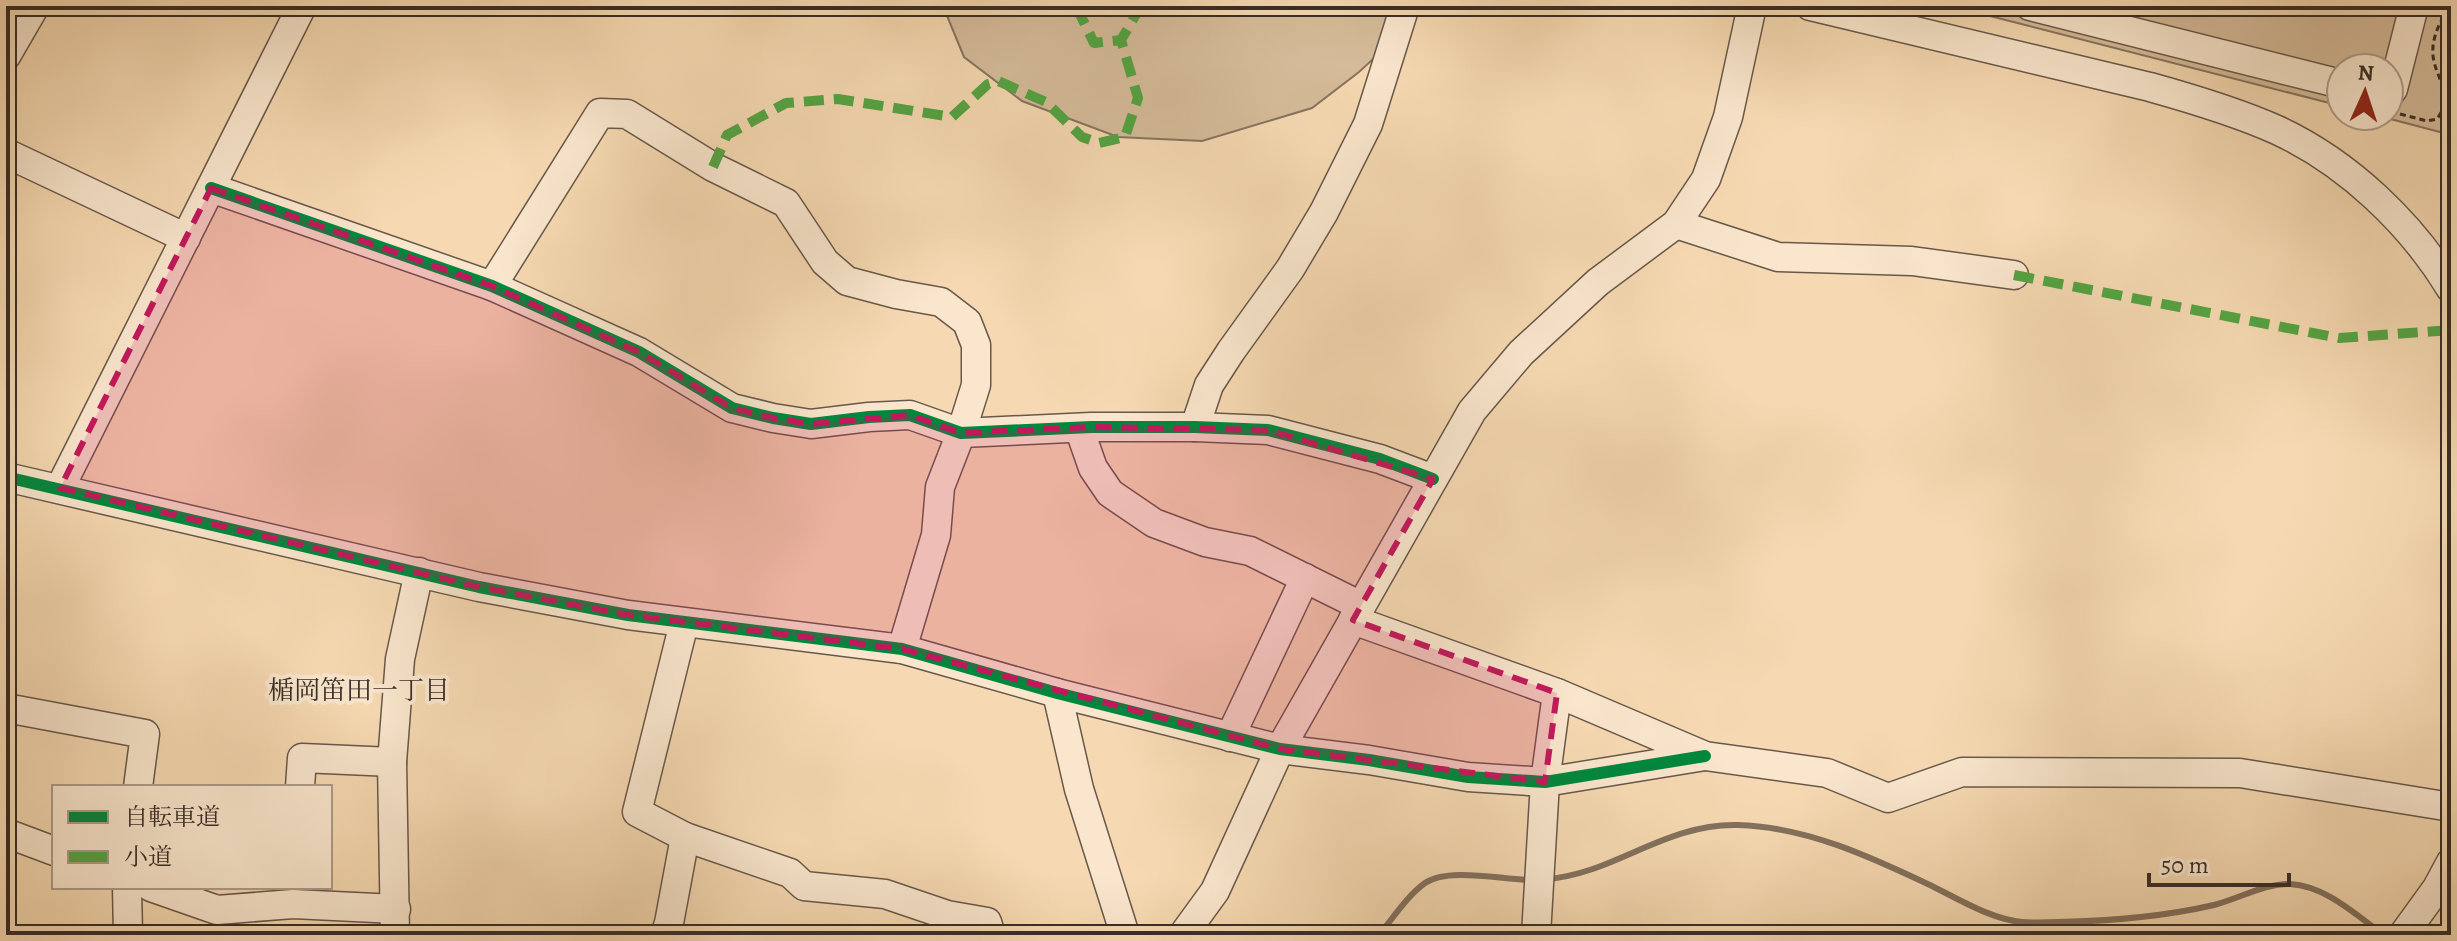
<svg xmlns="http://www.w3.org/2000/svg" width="2457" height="941" viewBox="0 0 2457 941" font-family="Alegreya,'Noto Serif JP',serif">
<rect width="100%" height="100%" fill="#f6d9b2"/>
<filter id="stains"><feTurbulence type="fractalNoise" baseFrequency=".0025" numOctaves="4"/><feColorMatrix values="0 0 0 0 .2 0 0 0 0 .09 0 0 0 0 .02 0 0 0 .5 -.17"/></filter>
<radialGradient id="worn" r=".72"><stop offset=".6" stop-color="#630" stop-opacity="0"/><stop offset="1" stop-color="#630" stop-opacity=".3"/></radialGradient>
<!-- green -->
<g fill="#d6bc9a" stroke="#877460" stroke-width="2">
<polygon points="943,6 1422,6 1398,36 1359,72 1312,108 1202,141 1118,137 1022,101 964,57"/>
<polygon points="1951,6 2451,6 2451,135 2379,116 2389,116 2389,68 2341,68 2341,106"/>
</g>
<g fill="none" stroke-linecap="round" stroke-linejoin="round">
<!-- stream -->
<g stroke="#83715e" stroke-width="6">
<path d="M1547,879C1614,874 1665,823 1738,825C1807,827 1871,857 1932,886C1960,900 1991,919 2022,922C2034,923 2046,922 2058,922C2112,921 2162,917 2214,905C2238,899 2266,883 2290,884C2326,886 2356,915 2384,935"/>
<path d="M1379,935C1393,918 1407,896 1425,883C1449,867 1503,880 1532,880"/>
</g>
<!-- minor casing -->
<g stroke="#68584a" stroke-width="31">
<g id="minor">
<path d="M1810,6L2150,87C2193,99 2237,112 2277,130C2348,163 2411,223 2451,289"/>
<polyline points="2030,6 2341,84"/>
<polyline points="6,56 35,6"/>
<polyline points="2389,94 2393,89 2414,6"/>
<polyline points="6,153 186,238"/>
<polyline points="211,188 492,286 639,352 732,408 773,418 811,424 869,417 910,415 961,433 1091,427 1195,427 1268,430 1380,459 1433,479"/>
<polyline points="1676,224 1778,257 1912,261 2014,275"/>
<polyline points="492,286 600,113 627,114 713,167 786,203 825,262 847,281 896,294 941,302 967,322 976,345 976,385 961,433 940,487 936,535 902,649"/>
<polyline points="1195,427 1209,385 1231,351 1290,269 1324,212 1368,124 1405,6"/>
<polyline points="1079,428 1093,468 1110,493 1154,523 1205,542 1250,551 1361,606"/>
<polyline points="6,477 479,587 628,615 902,649 1057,693 1280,749 1369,760 1468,777 1545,782 1705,756"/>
<polyline points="60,488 302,6"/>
<polyline points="1353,620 1557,693 1705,756 1827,773 1888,798 1962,772 2240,773 2451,807"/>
<polyline points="684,623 637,812 685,837 790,873 804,886 885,894 947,915 987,922 991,935"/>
<polyline points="1057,693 1079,789 1125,935"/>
<polyline points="6,708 145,734 138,787"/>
<polyline points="1230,737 1305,578"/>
<polyline points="300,787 302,758 392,762"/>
<polyline points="6,833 54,851"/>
<polyline points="127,887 128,935"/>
<polyline points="151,887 217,910 293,904 396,909"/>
<polyline points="395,935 392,762 400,659 419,572"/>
<polyline points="665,935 669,923 685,837"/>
<polyline points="1183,935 1215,891 1280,749 1472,411 1521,353 1598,282 1676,224 1706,179 1728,117 1752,6"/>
<polyline points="1536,935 1545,782 1557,693"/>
<polyline points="2403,935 2437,888 2451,862"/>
</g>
</g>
<!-- path -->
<g stroke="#382d27" stroke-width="3" stroke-dasharray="6 4" stroke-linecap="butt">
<polyline points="1972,6 2007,15"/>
<path d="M2400,114L2427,121L2437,119C2457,92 2430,74 2433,47C2434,33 2442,17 2451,6"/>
</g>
<!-- minor -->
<use href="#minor" stroke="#f9e6cd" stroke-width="28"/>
<!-- quiet -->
<g stroke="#53a442" stroke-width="10" stroke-dasharray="20 10" stroke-linecap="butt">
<polyline points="1076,6 1094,43 1121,40"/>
<polyline points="713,167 727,135 786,103 838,99 952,117 988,84 998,81 1046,102 1082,137 1099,143 1125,137 1138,98 1121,40 1141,6"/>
<polyline points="2014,275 2339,338 2451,330"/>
</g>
<!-- cycleway casing -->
<g stroke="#f9e6cd" stroke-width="17">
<g id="cycleway">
<polyline points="211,188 492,286 639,352 732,408 773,418 811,424 869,417 910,415 961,433 1091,427 1195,427 1268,430 1380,459 1433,479"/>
<polyline points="6,477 479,587 628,615 902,649 1057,693 1280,749 1369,760 1468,777 1545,782 1705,756"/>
</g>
</g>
<!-- cycleway -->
<use href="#cycleway" stroke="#00873e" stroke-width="12"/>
</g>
<!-- marked area -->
<path fill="#c2185b" fill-opacity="0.2" stroke="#c2185b" stroke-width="6" stroke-dasharray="16 10" stroke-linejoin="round" d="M211,188L492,286L639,352L732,408L773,418L811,424L910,415L961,433L1091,427L1268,430L1433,479L1353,620L1557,693L1545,782L1280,749L902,649L628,615L479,587L60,488Z"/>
<g text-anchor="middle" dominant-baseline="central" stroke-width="8" stroke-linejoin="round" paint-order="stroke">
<!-- neighbourhood labels -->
<g font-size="26" fill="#382d27" stroke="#f9e6cd">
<text x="359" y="690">楯岡笛田一丁目</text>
</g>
</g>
<!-- margin -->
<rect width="2457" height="941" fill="none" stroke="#f6d9b2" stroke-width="32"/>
<rect x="8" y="8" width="2441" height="925" fill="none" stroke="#382d27" stroke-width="4"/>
<rect x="16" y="16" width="2425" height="909" fill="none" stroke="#382d27" stroke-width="2"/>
<!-- legend -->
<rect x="52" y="785" width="280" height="104" fill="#f9e6cd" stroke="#ac9c8b" stroke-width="2"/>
<rect x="68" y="811" width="40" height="12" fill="#00873e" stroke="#ac9c8b" stroke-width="2"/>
<text x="124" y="825" font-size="24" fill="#382d27">自転車道</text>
<rect x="68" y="851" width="40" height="12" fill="#53a442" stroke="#ac9c8b" stroke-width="2"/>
<text x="124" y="865" font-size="24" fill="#382d27">小道</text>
<!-- north arrow -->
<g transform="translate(2365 92) rotate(3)"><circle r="38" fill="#f9e6cd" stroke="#ac9c8b" stroke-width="2"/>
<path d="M0-6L14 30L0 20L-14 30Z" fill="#8f2418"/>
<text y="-12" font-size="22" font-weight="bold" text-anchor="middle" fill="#382d27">N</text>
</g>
<!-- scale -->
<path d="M2149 873v12h140v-12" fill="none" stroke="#382d27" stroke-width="4"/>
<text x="2161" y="873" font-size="24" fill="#382d27" stroke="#f9e6cd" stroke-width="6" paint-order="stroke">50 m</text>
<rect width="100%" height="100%" filter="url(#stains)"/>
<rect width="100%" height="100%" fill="url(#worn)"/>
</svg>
